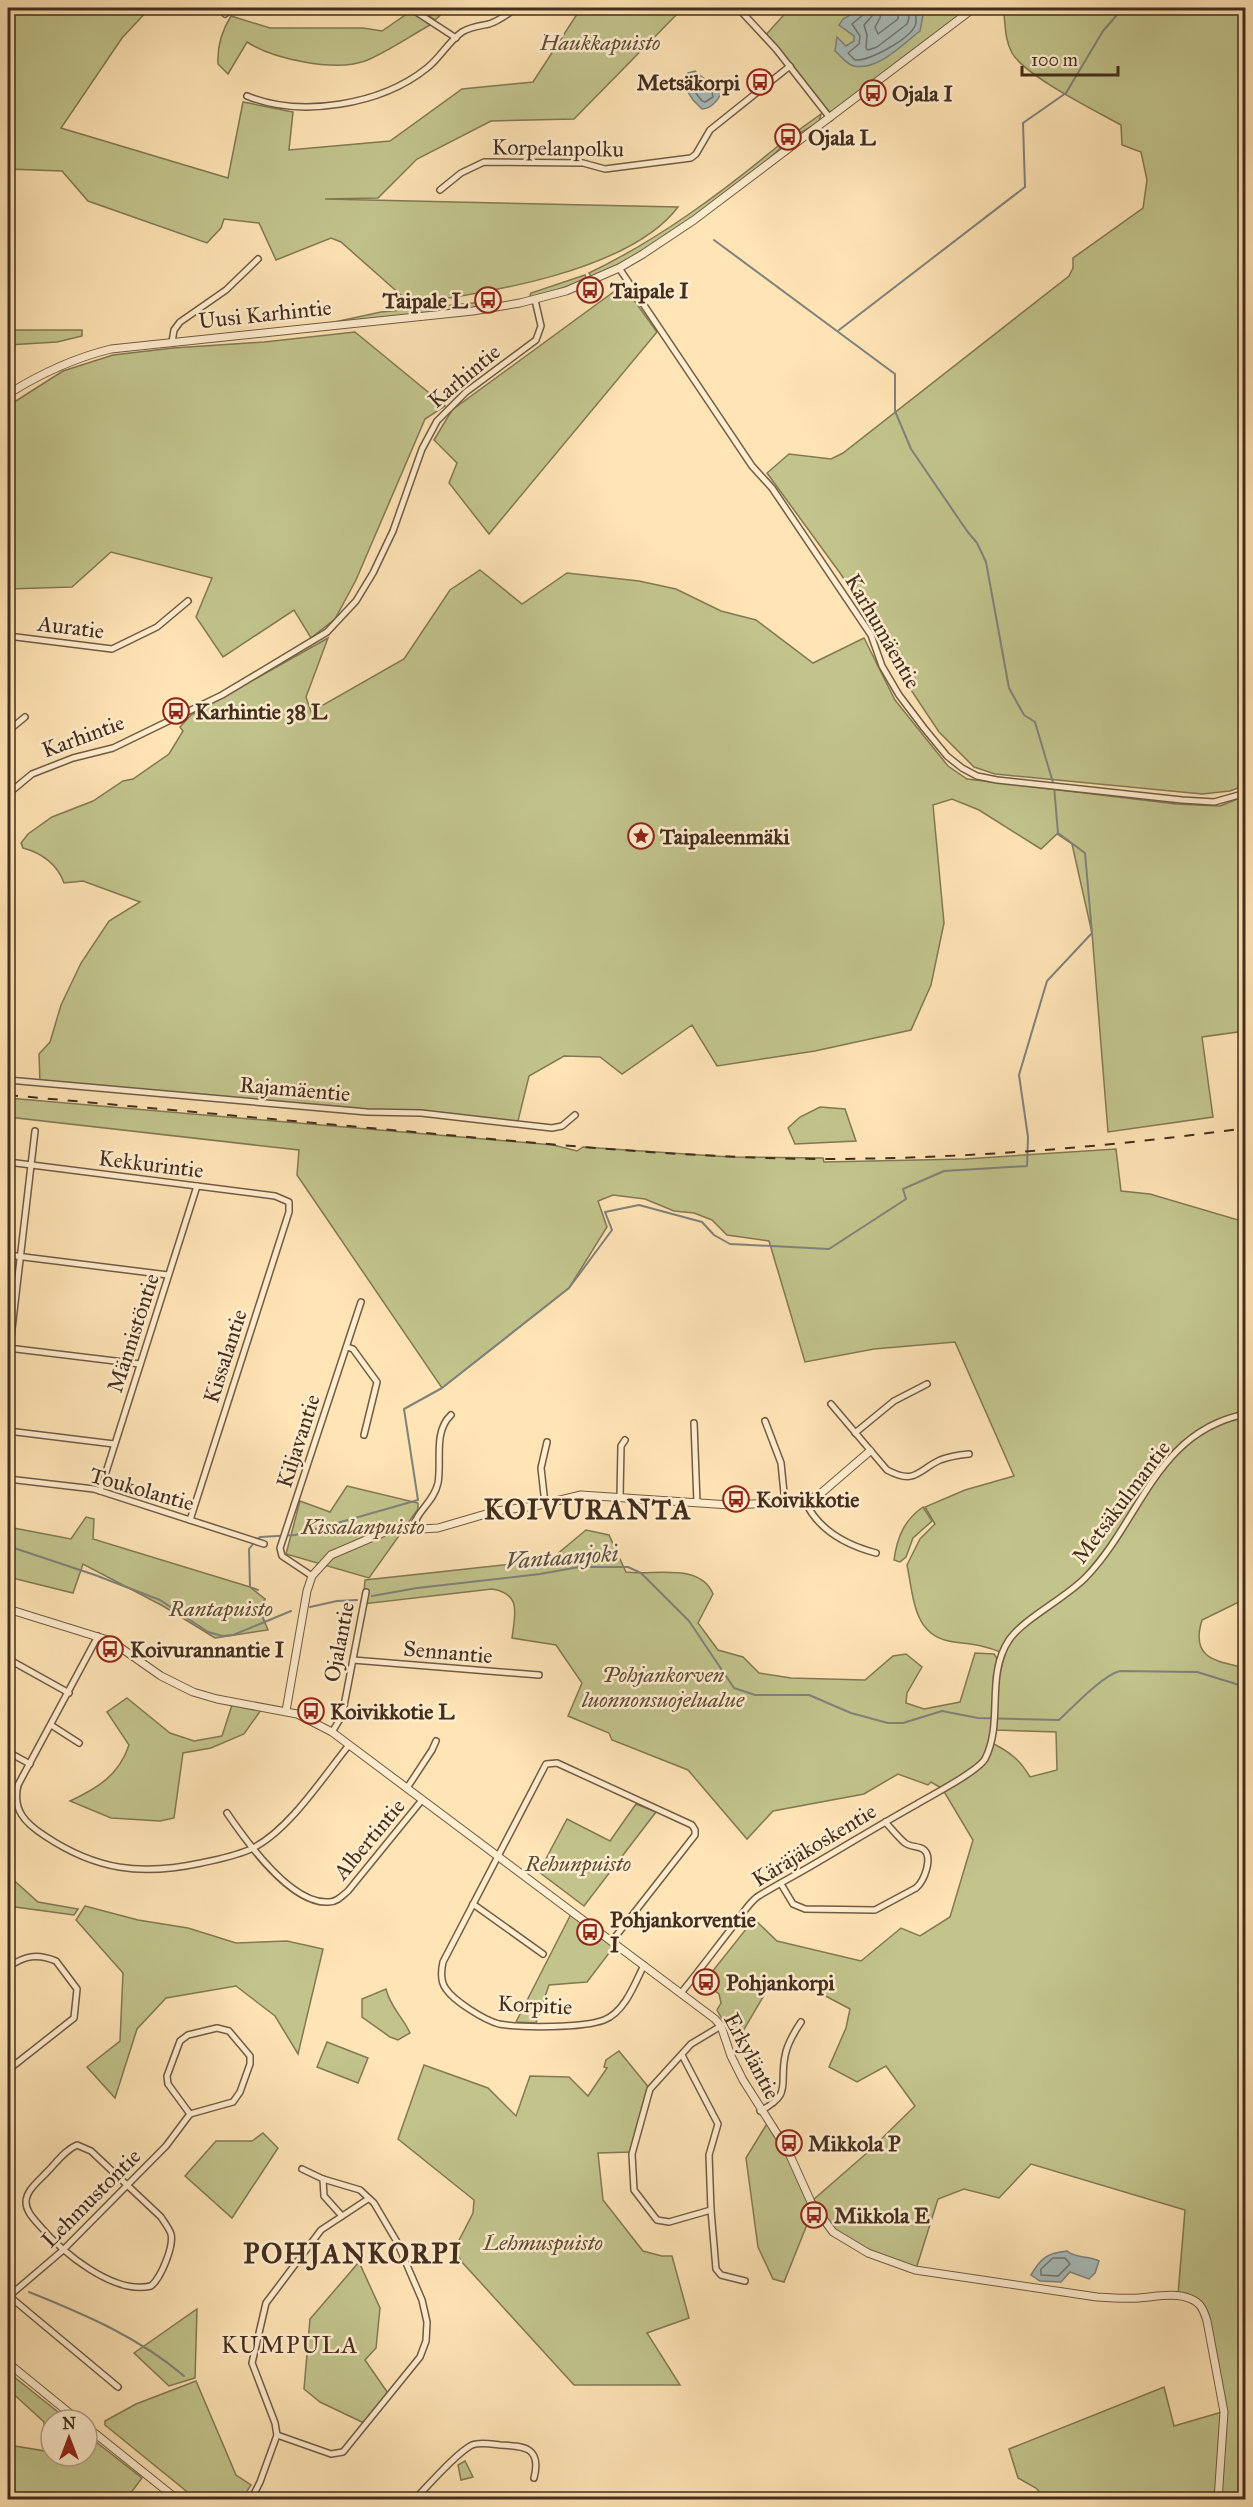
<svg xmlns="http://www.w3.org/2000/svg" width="1253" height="2507" viewBox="0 0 1253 2507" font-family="'IM FELL Great Primer',serif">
<rect width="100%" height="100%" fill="#ffe4b5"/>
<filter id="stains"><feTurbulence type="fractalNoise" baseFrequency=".00333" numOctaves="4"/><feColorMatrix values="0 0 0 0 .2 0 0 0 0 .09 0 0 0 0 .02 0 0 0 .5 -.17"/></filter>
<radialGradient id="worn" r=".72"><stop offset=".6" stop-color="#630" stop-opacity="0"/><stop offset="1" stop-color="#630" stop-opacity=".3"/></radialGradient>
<!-- green -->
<g fill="#c2c48c" stroke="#827855" stroke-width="1.5">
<path d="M8,8H150L122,38L61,128L228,178L243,102L293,112L289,150L390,141L462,89L533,82L581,8H683L574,119L491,121L417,159L378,198L325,199L678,207C630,271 487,293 411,304L341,242L331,238L276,260L259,223L224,219L221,228L207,243L88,201L62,171L8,169Z"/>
<polygon points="418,8 448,8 435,20"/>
<polygon points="790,8 969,8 922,47 831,118 764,37"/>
<path d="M1003,8H1245L1246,716L1242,717L1246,748V785L1230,791L1202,794L995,774L974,767L939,732L899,672L884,639L840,573L767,473L789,454L831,459L843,453L1069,276L1073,268V258L1143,208L1147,180L1141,152L1122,145L1121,125C1096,111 1025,76 1012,53C1004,38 1006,24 1003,8Z"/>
<path d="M414,9L430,25C410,36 386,53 365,61C334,72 273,59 247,42L228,74L218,64C217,46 221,32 231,16L270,28H363L382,31Z"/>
<polygon points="821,114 819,122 793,137 792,135"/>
<path d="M784,141L786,143C730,196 662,244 592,278L589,273C660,239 724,191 784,141Z"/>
<polygon points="585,275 587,280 531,298 530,295 531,293"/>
<polygon points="623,285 657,332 489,534 449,483 457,463 434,440 452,410"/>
<polygon points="483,302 484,304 472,308 330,323 381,312"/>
<polygon points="8,330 82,330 82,336 57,342 8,345"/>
<polygon points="355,332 445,406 425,419 356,580 335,619 311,638 294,610 223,657 196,617 212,578 111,552 72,587 8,589 8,406 63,371 113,355 173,348 264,342"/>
<path d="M480,570L522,604L567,573L639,581L676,589L721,611L756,620L813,663L864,638L895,700L948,766L967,779L1176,804L1220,806L1245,796V1031L1202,1037L1213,1117L1108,1132L1092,933L1072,844L1057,834L1041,849L979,810L952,799L933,805L944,923L931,985L911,1030L815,1051L717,1066L692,1025L622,1074L600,1057L564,1056L529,1076L518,1121L445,1117L40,1083L39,1054L50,1042L61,1005L81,963L109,921L140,902L83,881L64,883C58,865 42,853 23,848L21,843L28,834L52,817L93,801L123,781L133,779L169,754L183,731L180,727L191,715L328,638L306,697L311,712L404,659L450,590Z"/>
<path d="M8,1098L553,1145L577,1151L583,1147L730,1157L823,1158L824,1162L965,1159L1116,1149L1121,1191L1150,1194L1245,1222V1599L1202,1620C1190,1659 1216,1661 1245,1668V2499H1219L1225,2412L1217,2358L1204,2308L1191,2297L1178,2295L1185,2210L1031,2164L999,2198L964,2189L938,2199L916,2269C874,2257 835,2240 812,2201L868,2152L915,2106L886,2066L857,2082L829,2067L846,2028L850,2009L818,1992L773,1980L736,2043L717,2010L721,2003L719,1994L708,1986V1977L754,1919L777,1941L861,1961L901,1928L920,1936L950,1917L973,1840L943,1790L975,1767L943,1789L931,1782L928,1785L898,1774L864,1794L773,1811L747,1839L688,1770L612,1740L609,1733L568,1716L582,1683L556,1645L512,1638C515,1613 522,1594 492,1589L363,1604L365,1580L550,1560L586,1530L609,1535L626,1572C653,1576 700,1562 713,1594L698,1623L718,1650L743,1657L759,1673L791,1678L865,1680L893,1656L906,1654L922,1667L907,1693L906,1703L924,1709L960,1702L975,1653L994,1654L1000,1663L994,1687V1731L988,1748L992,1743C1010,1752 1020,1760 1030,1777L1057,1770L1056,1732L996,1730V1688L1005,1654C988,1646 973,1644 954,1642C913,1637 914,1598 907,1565L920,1539L935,1524L925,1507L965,1490L1014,1476L955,1342L874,1349L805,1362L769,1241L727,1235L712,1220L694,1213L674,1211L645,1199L613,1195L598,1201L607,1227L569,1288L442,1388L297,1175L299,1150L8,1117Z"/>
<polygon points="820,1107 845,1109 856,1141 795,1144 788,1128 800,1117"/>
<polygon points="347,1486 418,1503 418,1509 369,1578 286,1554 300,1501 330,1512"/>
<path d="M923,1507L932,1521L913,1538L906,1557L900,1562L894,1560C897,1538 904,1520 923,1507Z"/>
<polygon points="86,1517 94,1519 93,1539 250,1587 265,1599 260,1611 268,1630 215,1638 163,1606 83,1564 73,1593 8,1577 8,1527 71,1539"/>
<path d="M127,1698L170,1733L194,1741L222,1736L233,1702L261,1710L244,1734L211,1748L183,1753L174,1818L160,1821L111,1818L70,1801C98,1788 119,1775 129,1745L107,1712Z"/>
<polygon points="636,1804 656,1812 584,1906 539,1872 567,1819 610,1841"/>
<polygon points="8,1875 38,1902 78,1909 74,1915 8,1906"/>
<polygon points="85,1906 138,1920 188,1928 236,1943 287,1941 323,1949 298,2054 275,2016 236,1986 166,1998 137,2029 115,2098 87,2067 120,2041 123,1973 76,1920"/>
<polygon points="571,1914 616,1944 587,1982 549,1985 536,2023 516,2022"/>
<path d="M386,1989C390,2007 403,2017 410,2033L398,2040L390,2037L362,2017V1999Z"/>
<polygon points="327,2042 368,2058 358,2083 317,2067"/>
<polygon points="619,2051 650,2089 632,2152 598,2153 603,2200 643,2251 662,2256 672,2256 689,2318 647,2333 680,2385 574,2385 461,2261 455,2248 473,2213 474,2200 398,2139 424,2065 488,2088 516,2116 530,2076 569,2077 588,2096 607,2068 604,2067 606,2060"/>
<polygon points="768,2122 780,2140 814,2207 784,2282 773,2279 758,2247 746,2158"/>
<polygon points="263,2133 278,2148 232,2218 185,2176 216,2141 252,2141"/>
<polygon points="359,2262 380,2308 376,2348 365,2360 390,2396 366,2424 320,2402 304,2389 310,2319"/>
<polygon points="197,2309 195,2378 169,2386 134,2353"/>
<polygon points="8,2372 68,2420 51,2420 51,2442 44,2440 44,2422 8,2389"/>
<polygon points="196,2381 236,2475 251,2485 242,2499 196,2499 105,2425 105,2421 136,2404"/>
<polygon points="1164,2387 1174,2426 1222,2412 1217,2499 1046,2499 1036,2488 1018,2478 1009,2449"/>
<polygon points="87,2435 142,2478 130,2494 137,2499 8,2499 8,2445 51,2452 51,2456 87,2456"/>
<polygon points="465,2461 473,2477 461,2480 458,2465"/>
</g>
<!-- water -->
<g fill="#a7bbba" stroke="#7f827c" stroke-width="1.5">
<path d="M862,8H919L923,15L920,31C903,44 878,71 854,66C847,65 841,56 835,51L837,37L846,46L854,41V36L839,25L843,19Z"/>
<path d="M695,71L721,93C718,101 710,109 702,109L693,100L681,81L688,73Z"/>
<path d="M1067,2251C1076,2259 1088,2255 1099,2261L1095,2273L1089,2279L1070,2272L1061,2282L1040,2281L1031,2275C1041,2258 1047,2253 1067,2251Z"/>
</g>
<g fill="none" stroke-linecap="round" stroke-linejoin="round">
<!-- shore -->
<g stroke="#74746c" stroke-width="1.5">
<path d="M866,8L864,14L852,24L860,36L859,44L848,53L855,60C870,61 909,39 915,26C918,19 915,14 914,8"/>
<polyline points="873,8 872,16 864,25 867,35 866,48 868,50 877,47 907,24 909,18 907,8"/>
<polyline points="882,8 880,18 875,27 878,34 898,19 898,8"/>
<polygon points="693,78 712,92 713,97 705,102 702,101 688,83"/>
<polygon points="1053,2258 1065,2258 1070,2264 1058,2276 1041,2275 1041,2269"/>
</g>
<!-- stream -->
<g stroke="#7f827c" stroke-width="2">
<polyline points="839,330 1025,187 1023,123 1066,93 1103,31 1123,8"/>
<polyline points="258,1539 260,1537 295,1535 418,1500 404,1409 442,1388 569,1288 612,1230 605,1212 639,1205 702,1222 714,1235 730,1244 829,1249 906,1199 903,1189 944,1171 1027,1166 1028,1137 1019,1075 1047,981 1092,933 1085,853 1058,833 1054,786 1035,722 1024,715 1009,688 986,562 977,543 967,531 911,449 895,411 895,374 714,240"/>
<polyline points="253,1544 249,1549 250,1587 258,1590"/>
<polyline points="8,1546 95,1575 160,1600 208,1632 222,1636 233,1635 291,1611"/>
<path d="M372,1596L417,1588L540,1574L579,1567H628L641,1573L689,1621L734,1688L755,1695H809L851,1713L888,1723H903L942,1711L978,1718L1059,1720C1073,1707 1103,1675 1120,1671L1197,1672L1246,1687"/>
<polyline points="265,1599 260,1610 265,1623"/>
<polyline points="310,1607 337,1601 357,1600"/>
<path d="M29,2292C84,2314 140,2338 184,2376"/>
</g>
<!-- minor casing -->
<g stroke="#715b44" stroke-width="8">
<g id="minor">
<polyline points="410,8 456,38"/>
<polyline points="738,8 776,49 830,118"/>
<polyline points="225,14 232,8"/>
<path d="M247,96C301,118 381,105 427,68C440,58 448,42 462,32C470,27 479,26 489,24C499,21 508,14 516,8"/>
<polyline points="440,190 461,173 484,162 583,163 605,169 691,158 696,154 710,130 790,66"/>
<polyline points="619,268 752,466 772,488 871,635 882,666 899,695 924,728 947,756 962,768 977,776 997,780 1182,800 1214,802 1246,793"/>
<polyline points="172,342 174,330 180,322 226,290 258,259"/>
<polyline points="8,636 112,649 157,627 188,601"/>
<polyline points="8,731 25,717"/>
<polyline points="8,794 32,774 73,758 113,748 222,695 327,632 356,601 373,573 393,531 422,449 437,421 466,392 536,340 541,326 535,300"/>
<polyline points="8,1080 367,1112 421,1113 552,1128 562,1126 575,1115"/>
<polyline points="8,1162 275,1196 289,1202 289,1212 190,1520"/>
<polyline points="8,1255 168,1275"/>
<polyline points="347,1347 353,1349 377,1382 364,1435"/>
<polyline points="8,1348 140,1364"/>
<polyline points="8,1363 35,1131"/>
<path d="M831,1404L887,1470C915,1485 917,1471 940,1460C950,1456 959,1455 969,1454"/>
<polyline points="765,1421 781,1463 785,1503"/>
<polyline points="694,1423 697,1503"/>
<polyline points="8,1431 114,1444"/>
<polyline points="855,1433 894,1401 927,1384"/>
<polyline points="8,1479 94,1489 264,1544"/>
<polyline points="100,1491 197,1186"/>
<polyline points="620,1497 621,1446 625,1440"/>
<path d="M805,1501C818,1530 846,1545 876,1553"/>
<polyline points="545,1504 541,1468 547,1442"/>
<path d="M413,1529C416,1511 434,1502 438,1483C442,1461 433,1432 451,1415"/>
<polyline points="312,1576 282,1556 280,1548 361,1302"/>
<path d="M98,1636L18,1785C12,1810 25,1823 45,1836C96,1870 141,1876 201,1863C219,1859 237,1856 253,1848C290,1829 323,1777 349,1745"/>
<polyline points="8,1659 69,1693"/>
<polyline points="353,1660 539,1675"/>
<polyline points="51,1725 79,1743"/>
<polyline points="332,1732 342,1716 366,1592"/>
<polyline points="8,1752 30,1764"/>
<polyline points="407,1788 432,1750 436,1741"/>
<path d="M227,1813C246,1841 291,1905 329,1902C337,1902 342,1896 348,1891L422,1800"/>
<path d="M781,1884L793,1904L805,1909L875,1910L916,1888C924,1881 934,1857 923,1849C918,1846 910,1847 905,1843C898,1837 892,1829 885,1822"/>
<polyline points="473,1904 543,1954"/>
<path d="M612,1941L695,1835V1830L692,1825L557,1763L546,1764L443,1962C441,1971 440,1981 446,1989C454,2001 484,2020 499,2024C522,2028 583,2028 604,2020C625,2012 635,1983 644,1965"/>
<path d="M8,1967C25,1956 36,1953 56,1961L77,1989L74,2018L8,2070"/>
<path d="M681,1993C699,1971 716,1948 734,1925C741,1916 748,1904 757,1897C776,1885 796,1875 816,1863C850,1843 883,1823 917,1804C932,1795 977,1772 985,1759C1004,1722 985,1676 1009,1640C1023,1619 1066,1598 1086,1577C1141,1520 1156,1431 1246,1414"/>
<polygon points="217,2028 229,2031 250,2056 250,2064 240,2092 233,2102 190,2114 168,2084 167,2076 180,2041 188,2035"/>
<polyline points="682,2055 718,2124 709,2155 711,2210 669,2222 657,2220 634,2190 632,2154 650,2089 691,2044 721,2026"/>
<path d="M760,2111C793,2094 779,2085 785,2056C787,2044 795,2031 801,2022"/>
<path d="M77,2145L91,2151L161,2217C164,2222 169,2228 171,2234C174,2246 161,2278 151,2286C113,2295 62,2252 39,2225C33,2218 26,2211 26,2202C26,2190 40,2180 47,2172C56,2163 65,2150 77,2145Z"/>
<polyline points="323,2179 324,2196 342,2216"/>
<polyline points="711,2210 716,2269 721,2275 745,2281"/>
<polyline points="9,2296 118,2387"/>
<polyline points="8,2297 62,2251 166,2146 190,2114"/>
<polyline points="277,2435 331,2454 343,2452 420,2357 426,2341 427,2322 422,2300 397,2242 374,2203 360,2190 323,2179 302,2169"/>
<polyline points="251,2500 260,2482 277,2435 275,2423 252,2363 266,2303 321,2230 368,2199"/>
<path d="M414,2500C428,2486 456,2453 472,2445C480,2442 491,2444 500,2445C524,2446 542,2447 534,2478"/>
</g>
</g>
<!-- tertiary casing -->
<g stroke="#715b44" stroke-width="9">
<g id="tertiary">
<path d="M8,394C40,374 74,358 111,349L473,311L520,303L566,291L619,268L643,254L694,220L974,8"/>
<path d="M8,1609L111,1641L161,1676L193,1692L217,1699L297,1714L332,1732L715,2019L721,2026L731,2056L743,2080L788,2151L811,2202L833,2232L868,2253L915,2270L1097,2297C1111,2298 1125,2299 1139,2298C1155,2297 1175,2292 1191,2299C1201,2303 1204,2311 1207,2321L1224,2412L1218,2500"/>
<polyline points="286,1711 307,1591 312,1576 331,1555 387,1531 438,1528 496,1511 535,1506 581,1495 730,1505 800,1502 819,1495 870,1451"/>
<polyline points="8,2363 78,2420"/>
<polyline points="87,2427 178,2500"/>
</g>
</g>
<!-- minor -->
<use href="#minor" stroke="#ffedcf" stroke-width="5"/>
<!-- tertiary -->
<use href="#tertiary" stroke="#ffedcf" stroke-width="7"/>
<!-- rail -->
<path stroke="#422d1e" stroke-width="2" stroke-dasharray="10 10" stroke-linecap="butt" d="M8,1095C150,1108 293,1121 436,1134C569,1146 702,1159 835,1159C973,1158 1109,1147 1246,1128"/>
</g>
<!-- icons -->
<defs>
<g id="bus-ring" transform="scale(1.35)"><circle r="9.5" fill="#ffedcf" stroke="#8f2418" stroke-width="1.5"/><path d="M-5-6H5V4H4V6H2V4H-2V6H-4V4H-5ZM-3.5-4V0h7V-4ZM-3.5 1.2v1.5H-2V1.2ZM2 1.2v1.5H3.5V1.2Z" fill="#8f2418"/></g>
<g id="sight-ring" transform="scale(1.35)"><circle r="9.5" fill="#ffedcf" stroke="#8f2418" stroke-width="1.5"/><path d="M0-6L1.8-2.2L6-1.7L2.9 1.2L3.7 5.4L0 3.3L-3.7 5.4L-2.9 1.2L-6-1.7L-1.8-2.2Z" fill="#8f2418"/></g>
</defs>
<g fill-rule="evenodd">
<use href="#bus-ring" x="760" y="82"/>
<use href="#bus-ring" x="873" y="93"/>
<use href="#bus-ring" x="788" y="137"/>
<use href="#bus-ring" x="590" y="290"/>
<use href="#bus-ring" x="488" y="300"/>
<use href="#bus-ring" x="176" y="711"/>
<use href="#sight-ring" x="641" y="836"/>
<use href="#bus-ring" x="736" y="1499"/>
<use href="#bus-ring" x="110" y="1649"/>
<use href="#bus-ring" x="311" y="1711"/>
<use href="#bus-ring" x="590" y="1932"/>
<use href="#bus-ring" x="706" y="1982"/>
<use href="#bus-ring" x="789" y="2143"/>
<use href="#bus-ring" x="814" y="2215"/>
</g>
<g text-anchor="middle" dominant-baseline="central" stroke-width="5" stroke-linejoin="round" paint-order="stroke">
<!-- park labels -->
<g font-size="22" font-style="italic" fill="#5c4b34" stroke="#ffedcf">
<text x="600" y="42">Haukkapuisto</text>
<text x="363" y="1526">Kissalanpuisto</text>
<text x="221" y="1608">Rantapuisto</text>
<text x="663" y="1674">Pohjankorven<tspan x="663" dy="25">luonnonsuojelualue</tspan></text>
<text x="578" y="1863">Rehunpuisto</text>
<text x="543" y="2242">Lehmuspuisto</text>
</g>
<!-- poi labels -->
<g font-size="22" font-weight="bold" fill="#422d1e" stroke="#ffedcf" text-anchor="start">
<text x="740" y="82" text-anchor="end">Metsäkorpi</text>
<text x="892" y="93">Ojala I</text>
<text x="808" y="137">Ojala L</text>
<text x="610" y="290">Taipale I</text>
<text x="468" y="300" text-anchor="end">Taipale L</text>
<text x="195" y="711">Karhintie 38 L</text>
<text x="660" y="836">Taipaleenmäki</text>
<text x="756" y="1499">Koivikkotie</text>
<text x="130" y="1649">Koivurannantie I</text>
<text x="330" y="1711">Koivikkotie L</text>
<text x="610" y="1919">Pohjankorventie<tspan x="610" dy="25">I</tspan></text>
<text x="726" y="1982">Pohjankorpi</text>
<text x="808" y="2143">Mikkola P</text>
<text x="834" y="2215">Mikkola E</text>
</g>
<!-- street labels -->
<g font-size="22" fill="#422d1e" stroke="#ffedcf">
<text transform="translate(558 148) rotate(1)">Korpelanpolku</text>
<text transform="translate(265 314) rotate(-6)">Uusi Karhintie</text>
<text transform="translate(464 376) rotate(-40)">Karhintie</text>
<text transform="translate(71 627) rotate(7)">Auratie</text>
<text transform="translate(883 631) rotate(60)">Karhumäentie</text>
<text transform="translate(83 736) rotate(-20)">Karhintie</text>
<text transform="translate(295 1089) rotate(5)">Rajamäentie</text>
<text transform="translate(151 1164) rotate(7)">Kekkurintie</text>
<text transform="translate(133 1333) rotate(-72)">Männistöntie</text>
<text transform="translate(225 1356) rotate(-72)">Kissalantie</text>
<text transform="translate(298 1441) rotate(-72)">Kiljavantie</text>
<text transform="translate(142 1489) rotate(16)">Toukolantie</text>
<text transform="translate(1121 1502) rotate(-53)">Metsäkulmantie</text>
<text transform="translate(339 1642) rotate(-79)">Ojalantie</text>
<text transform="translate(448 1652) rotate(5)">Sennantie</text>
<text transform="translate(369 1839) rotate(-50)">Albertintie</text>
<text transform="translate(814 1845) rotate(-31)">Käräjäkoskentie</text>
<text transform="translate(535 2005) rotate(3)">Korpitie</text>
<text transform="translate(752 2056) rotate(62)">Erkyläntie</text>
<text transform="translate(91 2198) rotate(-45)">Lehmustontie</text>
</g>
<!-- water labels -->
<g font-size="24" font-style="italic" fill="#5b5045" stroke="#ffedcf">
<text transform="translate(562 1557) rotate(-4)">Vantaanjoki</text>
</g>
<!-- neighbourhood labels -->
<g font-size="24" letter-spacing="1.5" fill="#422d1e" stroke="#ffedcf">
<text x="290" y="2345">KUMPULA</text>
</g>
<!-- district labels -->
<g font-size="28" font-weight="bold" letter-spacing="1.5" fill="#422d1e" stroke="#ffedcf">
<text x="588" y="1509">KOIVURANTA</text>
<text x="353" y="2253">POHJANKORPI</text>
</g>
</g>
<!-- margin -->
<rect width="1253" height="2507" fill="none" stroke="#ffe4b5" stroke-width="30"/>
<rect x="9" y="9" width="1235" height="2489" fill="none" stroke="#422d1e" stroke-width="3"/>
<rect x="15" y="15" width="1223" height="2477" fill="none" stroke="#422d1e" stroke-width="1.5"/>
<!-- north arrow -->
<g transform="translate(69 2438)"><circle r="28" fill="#ffedcf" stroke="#b3a088" stroke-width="1.5"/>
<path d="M0-4.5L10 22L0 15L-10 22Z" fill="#8f2418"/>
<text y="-9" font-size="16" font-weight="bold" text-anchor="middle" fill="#422d1e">N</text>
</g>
<!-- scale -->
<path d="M1022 66v9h96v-9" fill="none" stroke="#422d1e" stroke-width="3"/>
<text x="1031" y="66" font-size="18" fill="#422d1e" stroke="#ffedcf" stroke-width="4.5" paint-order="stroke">100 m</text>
<rect width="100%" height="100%" filter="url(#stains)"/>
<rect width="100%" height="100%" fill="url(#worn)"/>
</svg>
